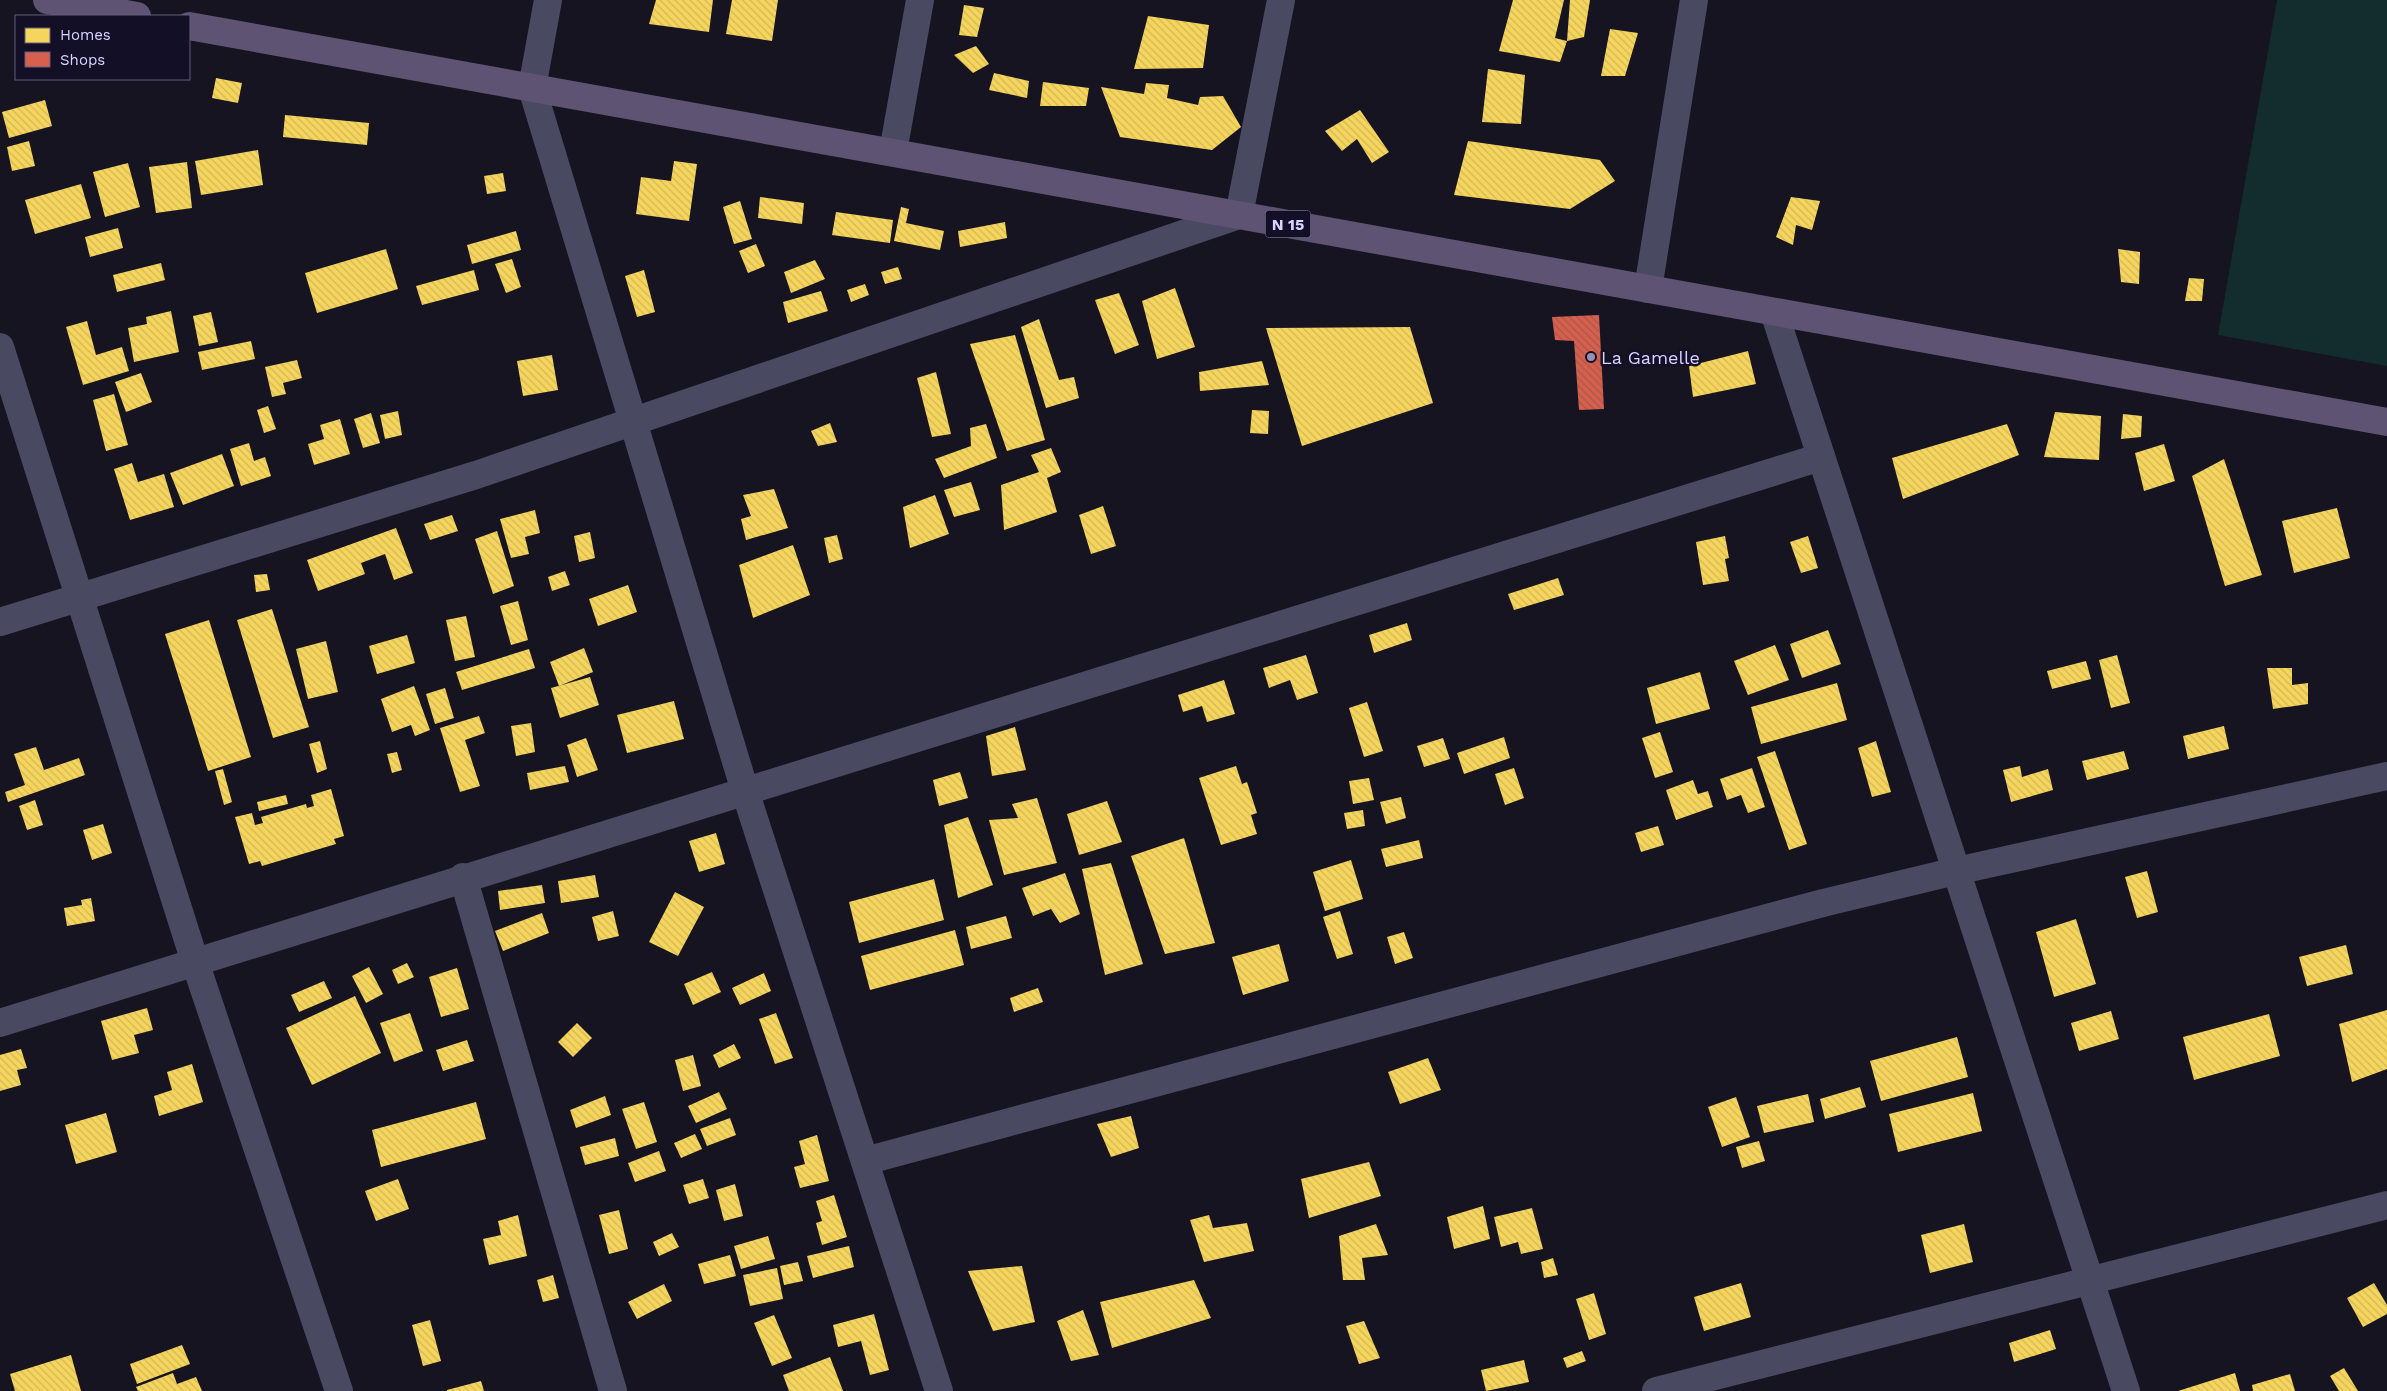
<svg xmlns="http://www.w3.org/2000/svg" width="2387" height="1391" viewBox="0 0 2387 1391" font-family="'Work Sans',sans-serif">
<defs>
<pattern id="homes-back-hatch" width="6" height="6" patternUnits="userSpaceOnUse" patternTransform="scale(1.25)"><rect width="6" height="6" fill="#f6d55c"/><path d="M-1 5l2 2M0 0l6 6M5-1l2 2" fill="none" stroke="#d2b759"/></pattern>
<pattern id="shops-back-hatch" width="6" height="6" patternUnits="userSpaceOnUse" patternTransform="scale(1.25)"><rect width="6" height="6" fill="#d6604d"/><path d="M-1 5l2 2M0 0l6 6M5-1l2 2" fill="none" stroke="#a9564d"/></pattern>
</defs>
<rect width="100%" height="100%" fill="#161421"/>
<!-- green -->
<polygon fill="#132c2d" points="2277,0 2387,0 2387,366 2218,335"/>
<!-- homes -->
<g fill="url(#homes-back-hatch)">
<polygon points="656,0 713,0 709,32 649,24"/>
<polygon points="732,0 778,0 772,41 726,34"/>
<polygon points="1513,0 1564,0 1555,38 1567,41 1560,62 1499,51"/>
<polygon points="1570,0 1590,0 1584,37 1567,41"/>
<polygon points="964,5 984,8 977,37 959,35"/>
<polygon points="1148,16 1209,25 1203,68 1134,69"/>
<polygon points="1610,29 1638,33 1625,76 1601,76"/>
<polygon points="976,46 989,64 973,73 954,55"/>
<polygon points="1488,69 1525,75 1521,124 1482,122"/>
<polygon points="994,73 1029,81 1027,98 989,90"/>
<polygon points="216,78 242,83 238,103 212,98"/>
<polygon points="1043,82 1089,88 1086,106 1040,106"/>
<polygon points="1146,83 1169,85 1167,98 1198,105 1200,97 1223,96 1241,127 1212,150 1120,137 1101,87 1144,94"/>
<polygon points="45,100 52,126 9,138 2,112"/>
<polygon points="1360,110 1389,152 1372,163 1357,139 1342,151 1325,131"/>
<polygon points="285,115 369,123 367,145 283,137"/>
<polygon points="29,141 35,166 12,171 7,147"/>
<polygon points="1468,141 1600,160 1615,181 1570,209 1454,195"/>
<polygon points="258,150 263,185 201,195 195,161"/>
<polygon points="674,161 697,164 689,221 636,214 641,177 671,181"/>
<polygon points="187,162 192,208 156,213 149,167"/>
<polygon points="128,163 140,207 105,217 93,172"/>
<polygon points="503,173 506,191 487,194 484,176"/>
<polygon points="81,184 91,218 35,234 25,200"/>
<polygon points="760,197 804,203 802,224 758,218"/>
<polygon points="1791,197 1820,201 1812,230 1796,225 1793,245 1776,237"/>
<polygon points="740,201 752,239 734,244 723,207"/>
<polygon points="901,207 909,209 906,223 944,231 940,250 894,241"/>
<polygon points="836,212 893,220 890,243 832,235"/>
<polygon points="1005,222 1007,238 960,247 958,231"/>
<polygon points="118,228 123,248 90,257 85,237"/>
<polygon points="516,231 521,250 472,264 467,245"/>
<polygon points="756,244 765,266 748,273 739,251"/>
<polygon points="386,249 398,289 317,313 305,273"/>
<polygon points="2118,249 2140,252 2139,284 2121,282"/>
<polygon points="512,259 521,287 506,293 495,264"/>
<polygon points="815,260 825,279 791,293 784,272"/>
<polygon points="161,263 165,280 117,292 113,275"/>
<polygon points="898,267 902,279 885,284 881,272"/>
<polygon points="474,270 479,290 422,305 416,286"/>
<polygon points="644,270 655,312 637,317 625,276"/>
<polygon points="2189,278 2204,279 2202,301 2185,301"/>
<polygon points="865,284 869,295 851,302 847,290"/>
<polygon points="1175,288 1195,347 1157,359 1142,301"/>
<polygon points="821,291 828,311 788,323 783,302"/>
<polygon points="1119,293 1139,345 1115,354 1095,300"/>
<polygon points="171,311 179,352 134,362 128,328 147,324 146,317"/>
<polygon points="211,312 218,342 199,346 193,316"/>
<polygon points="1039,319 1059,380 1074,377 1079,398 1046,408 1021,327"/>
<polygon points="87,321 96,355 122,347 129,371 83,385 66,327"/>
<polygon points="1410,327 1433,403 1302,446 1266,328"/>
<polygon points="1015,335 1045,440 1007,451 970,344"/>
<polygon points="251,341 255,359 202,370 198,352"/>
<polygon points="1748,351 1756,384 1693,397 1689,366"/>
<polygon points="552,355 558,390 523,396 517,361"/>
<polygon points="297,360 302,378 283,383 286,394 272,397 265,367"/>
<polygon points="1262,361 1269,385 1200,391 1199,372"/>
<polygon points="936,372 951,434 932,437 917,378"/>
<polygon points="141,373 152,402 126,412 115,382"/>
<polygon points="114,394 128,445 106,451 93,400"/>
<polygon points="268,406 276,429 264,433 257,410"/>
<polygon points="1252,410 1269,411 1268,434 1250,433"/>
<polygon points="398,411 402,435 385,439 380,415"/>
<polygon points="2055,412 2101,416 2099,460 2044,457"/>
<polygon points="371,413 380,443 363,448 354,419"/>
<polygon points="2123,414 2142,416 2141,437 2121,439"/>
<polygon points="340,419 350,454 314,465 308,444 324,439 320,425"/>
<polygon points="830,423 837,442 818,446 811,431"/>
<polygon points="986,424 997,458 944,478 935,459 971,446 970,428"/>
<polygon points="2007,424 2019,455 1903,499 1892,458"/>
<polygon points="249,443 254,461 265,457 271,476 241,486 230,449"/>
<polygon points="2164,444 2175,481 2144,491 2135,453"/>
<polygon points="1051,448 1061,472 1047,478 1057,512 1004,530 1001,485 1039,472 1031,455"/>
<polygon points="222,454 234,486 183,505 170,473"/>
<polygon points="2224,459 2262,575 2225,586 2192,476"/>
<polygon points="132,463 138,482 164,474 174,507 130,520 114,469"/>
<polygon points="971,482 980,510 954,517 944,490"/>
<polygon points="774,489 788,528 746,540 741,519 751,516 743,495"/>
<polygon points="935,495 949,534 910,548 903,507"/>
<polygon points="1103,506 1116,546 1091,554 1079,515"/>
<polygon points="2337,508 2350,558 2294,573 2282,521"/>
<polygon points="535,510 540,533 525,537 529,554 511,558 500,519"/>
<polygon points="452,515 458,531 430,540 424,524"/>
<polygon points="396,528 413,573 394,580 385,554 361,563 365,574 318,591 307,560"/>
<polygon points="497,531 514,586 493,594 475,539"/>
<polygon points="590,532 595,558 579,562 574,536"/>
<polygon points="837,535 843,559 829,563 824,538"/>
<polygon points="1725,536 1729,558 1725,559 1729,581 1703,585 1696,542"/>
<polygon points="1808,536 1818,568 1801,573 1790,542"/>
<polygon points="793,545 810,595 753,618 739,565"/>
<polygon points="565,571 570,585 552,591 548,577"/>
<polygon points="267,574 270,590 256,592 254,575"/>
<polygon points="1558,578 1564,595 1514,610 1508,594"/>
<polygon points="628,585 637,612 598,626 589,599"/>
<polygon points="518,601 528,640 511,645 500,606"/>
<polygon points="272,609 309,727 273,738 237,620"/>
<polygon points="466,616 475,657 455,661 446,620"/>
<polygon points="209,620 251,757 208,771 165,634"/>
<polygon points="1407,623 1412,640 1374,653 1369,635"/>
<polygon points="1828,630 1841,664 1802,678 1790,644"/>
<polygon points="407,635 415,663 377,674 369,646"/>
<polygon points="326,641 338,692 308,699 296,649"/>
<polygon points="1775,645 1789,680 1748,695 1734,661"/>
<polygon points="584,648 593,672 559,686 550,662"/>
<polygon points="529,649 535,668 462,690 456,672"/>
<polygon points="1306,655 1318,693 1297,700 1290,680 1269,688 1263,668"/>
<polygon points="2117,655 2130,703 2111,708 2099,660"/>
<polygon points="2086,661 2091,679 2052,689 2047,671"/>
<polygon points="2267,668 2292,668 2292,685 2308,683 2308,704 2273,709"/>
<polygon points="1700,672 1710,709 1656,724 1647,688"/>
<polygon points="590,677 599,705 560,718 551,688"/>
<polygon points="1224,680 1235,714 1207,722 1202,706 1183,712 1178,695"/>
<polygon points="1837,683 1847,720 1761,744 1751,707"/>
<polygon points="414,686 430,730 415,736 411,725 392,732 381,699"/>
<polygon points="445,688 454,718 435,724 426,694"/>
<polygon points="674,701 684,739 627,753 617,715"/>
<polygon points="1367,702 1383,751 1364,757 1349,708"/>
<polygon points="479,716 485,733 465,740 480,786 460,792 440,728"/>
<polygon points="531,723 535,752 516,756 511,726"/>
<polygon points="2224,726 2229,749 2188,759 2183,736"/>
<polygon points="1015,727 1026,770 992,776 986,736"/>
<polygon points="1660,732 1673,772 1655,778 1642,738"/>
<polygon points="1504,737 1510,758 1464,774 1457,753"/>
<polygon points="586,738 598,770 577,777 567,745"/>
<polygon points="1443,738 1450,759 1424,767 1417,746"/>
<polygon points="320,741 327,769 317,773 309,744"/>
<polygon points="1876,741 1891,792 1872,797 1858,748"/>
<polygon points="36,747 44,770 79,758 85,775 8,802 5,792 25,785 14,754"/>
<polygon points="1775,751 1807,844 1789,850 1757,757"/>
<polygon points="2124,751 2129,769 2087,780 2082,761"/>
<polygon points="397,752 402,770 392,773 387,754"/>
<polygon points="565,766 569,782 530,790 527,773"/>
<polygon points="1236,766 1242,784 1247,782 1257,813 1251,815 1257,834 1221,845 1199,778"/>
<polygon points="2020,766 2022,777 2048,769 2053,790 2011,802 2003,770"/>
<polygon points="1514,768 1524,798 1505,805 1495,774"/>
<polygon points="1752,768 1765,807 1748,813 1741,795 1727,800 1720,779"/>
<polygon points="223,769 232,802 224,805 215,771"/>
<polygon points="960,772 968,798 939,806 933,780"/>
<polygon points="1369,778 1374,800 1353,804 1349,781"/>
<polygon points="1693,780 1698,794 1708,791 1713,807 1676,820 1666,790"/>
<polygon points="331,789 344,836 334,839 336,844 262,866 260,861 249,864 235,817 252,813 255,825 263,823 261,817 306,804 307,808 314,806 311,795"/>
<polygon points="286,795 288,804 259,811 257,802"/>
<polygon points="1401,797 1406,818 1386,824 1380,802"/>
<polygon points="1037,798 1057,863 1004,875 989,820 1018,818 1012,804"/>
<polygon points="35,800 43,825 27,830 19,806"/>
<polygon points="1107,801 1122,842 1079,855 1067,814"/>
<polygon points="1363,810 1365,826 1347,829 1344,813"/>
<polygon points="968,817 993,885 958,898 944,825"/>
<polygon points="103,824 112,853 92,860 83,830"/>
<polygon points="1658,826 1664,845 1641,852 1635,833"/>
<polygon points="716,833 725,864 699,872 689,841"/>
<polygon points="1184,838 1215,943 1165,954 1131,856"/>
<polygon points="1419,840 1423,858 1386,867 1381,849"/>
<polygon points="1351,860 1363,899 1325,911 1313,872"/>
<polygon points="1111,863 1143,964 1105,975 1082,869"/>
<polygon points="2147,871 2158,912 2137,918 2125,877"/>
<polygon points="1065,873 1080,914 1060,923 1051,909 1033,916 1022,888"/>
<polygon points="595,875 599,897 561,903 558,881"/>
<polygon points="934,879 944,920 859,943 849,902"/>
<polygon points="542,885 545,903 500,910 498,891"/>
<polygon points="675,892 704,907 678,956 649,942"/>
<polygon points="91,898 95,921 67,926 64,908 82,905 81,900"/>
<polygon points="613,911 619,936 598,941 592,917"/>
<polygon points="1340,911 1353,954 1337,959 1323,917"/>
<polygon points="542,913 549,933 503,951 495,931"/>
<polygon points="1006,916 1012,938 971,949 966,927"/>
<polygon points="2076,919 2096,984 2054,997 2036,932"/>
<polygon points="955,930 964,965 870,990 861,956"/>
<polygon points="1404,932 1413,958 1395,964 1387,937"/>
<polygon points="1279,944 1289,981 1243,995 1232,957"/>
<polygon points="2346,945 2353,974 2307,986 2299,957"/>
<polygon points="407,963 414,977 398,984 392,970"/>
<polygon points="369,967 383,994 366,1003 352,976"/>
<polygon points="457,968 469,1009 441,1017 429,977"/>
<polygon points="712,972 721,992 693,1005 684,984"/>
<polygon points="764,973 771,991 740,1005 732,988"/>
<polygon points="324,981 332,998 299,1012 291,995"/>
<polygon points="1038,988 1043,1002 1014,1012 1010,998"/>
<polygon points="355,996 381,1053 312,1085 286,1028"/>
<polygon points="147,1008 153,1030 134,1035 139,1053 112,1060 101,1021"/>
<polygon points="2387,1010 2387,1069 2352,1082 2339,1024"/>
<polygon points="2111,1011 2119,1039 2079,1051 2071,1023"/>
<polygon points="410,1013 423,1051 394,1062 380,1023"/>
<polygon points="776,1013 793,1058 775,1064 759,1019"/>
<polygon points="2269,1014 2280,1056 2194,1080 2183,1037"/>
<polygon points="577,1023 592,1038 573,1057 558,1042"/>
<polygon points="1957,1037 1968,1077 1881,1101 1870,1061"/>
<polygon points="467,1040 474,1061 443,1071 436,1050"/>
<polygon points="734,1044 741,1058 719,1068 713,1055"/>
<polygon points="21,1049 27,1068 17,1070 21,1085 0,1091 0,1055"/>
<polygon points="693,1055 701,1086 683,1091 675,1060"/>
<polygon points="1428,1058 1441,1090 1400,1104 1388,1072"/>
<polygon points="192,1064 203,1102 159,1116 154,1096 172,1090 167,1072"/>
<polygon points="1860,1087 1866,1107 1825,1119 1820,1099"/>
<polygon points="719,1092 727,1109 696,1123 688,1106"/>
<polygon points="1973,1093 1982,1131 1898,1152 1889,1114"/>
<polygon points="1808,1094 1814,1122 1764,1133 1757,1106"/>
<polygon points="605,1096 611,1115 576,1128 570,1110"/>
<polygon points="1736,1097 1750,1137 1722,1147 1708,1107"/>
<polygon points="476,1102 486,1139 381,1167 372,1130"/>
<polygon points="644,1102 657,1142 636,1149 622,1109"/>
<polygon points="106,1113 117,1152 76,1164 65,1125"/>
<polygon points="1131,1116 1139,1148 1111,1157 1097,1124"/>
<polygon points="730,1118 736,1135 707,1146 700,1129"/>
<polygon points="695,1134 702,1149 681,1158 674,1143"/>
<polygon points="817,1135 829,1181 800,1188 794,1167 805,1164 799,1141"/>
<polygon points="615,1138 619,1156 585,1165 580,1147"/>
<polygon points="1759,1141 1765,1161 1742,1168 1736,1147"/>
<polygon points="659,1151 666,1171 635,1182 628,1163"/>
<polygon points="1369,1162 1381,1196 1309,1218 1301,1179"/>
<polygon points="398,1179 409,1209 376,1221 365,1191"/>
<polygon points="703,1179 709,1198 689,1204 683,1185"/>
<polygon points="735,1184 743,1216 724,1221 716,1190"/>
<polygon points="834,1195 847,1237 822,1245 816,1223 822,1221 816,1201"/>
<polygon points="1483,1206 1490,1239 1454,1249 1447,1217"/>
<polygon points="1532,1208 1543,1249 1521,1254 1518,1242 1501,1247 1494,1217"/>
<polygon points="619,1210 628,1249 609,1254 599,1215"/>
<polygon points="518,1215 527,1256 489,1265 483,1239 501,1235 498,1221"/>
<polygon points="1209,1215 1213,1228 1247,1223 1254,1251 1204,1262 1190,1220"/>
<polygon points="1376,1224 1388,1255 1362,1258 1365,1280 1343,1280 1339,1236"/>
<polygon points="1964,1224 1973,1262 1930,1273 1921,1235"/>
<polygon points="672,1233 679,1247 659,1256 653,1242"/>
<polygon points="768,1236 775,1259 741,1269 734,1246"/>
<polygon points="849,1246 854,1267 813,1278 807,1256"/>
<polygon points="730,1255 736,1276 704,1284 698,1264"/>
<polygon points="1553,1258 1558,1275 1544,1278 1541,1262"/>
<polygon points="798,1262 803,1281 784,1285 780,1266"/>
<polygon points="1022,1266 1035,1322 993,1331 968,1271"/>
<polygon points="777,1268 783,1299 750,1306 743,1275"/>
<polygon points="553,1275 559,1298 543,1302 537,1280"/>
<polygon points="1194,1280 1211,1318 1112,1348 1100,1302"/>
<polygon points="1741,1283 1751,1317 1704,1331 1694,1297"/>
<polygon points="2374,1283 2387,1305 2387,1314 2363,1327 2347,1298"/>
<polygon points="664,1284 672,1301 637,1319 628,1302"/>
<polygon points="1594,1293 1606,1334 1589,1340 1576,1299"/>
<polygon points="1083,1310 1099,1355 1071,1361 1057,1321"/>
<polygon points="874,1314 889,1370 870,1375 861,1341 838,1347 833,1325"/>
<polygon points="774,1315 792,1358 772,1366 754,1323"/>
<polygon points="430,1320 441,1361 423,1366 412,1325"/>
<polygon points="1364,1321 1380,1358 1359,1364 1346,1326"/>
<polygon points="2050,1330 2056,1349 2014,1362 2009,1343"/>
<polygon points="182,1345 190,1364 137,1384 130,1364"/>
<polygon points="1582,1351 1586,1361 1567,1368 1563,1358"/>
<polygon points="71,1355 81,1391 15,1391 10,1374"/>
<polygon points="830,1357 843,1391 789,1391 783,1375"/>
<polygon points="1524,1360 1529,1382 1486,1391 1481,1370"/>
<polygon points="2344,1368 2358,1391 2339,1391 2330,1376"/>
<polygon points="173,1373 177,1384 196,1377 202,1391 138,1391 136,1387"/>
<polygon points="2235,1373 2240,1391 2178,1391"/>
<polygon points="2290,1374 2295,1391 2253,1391 2252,1385"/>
<polygon points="481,1381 484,1391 447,1391 447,1390"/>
</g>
<!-- shops -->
<polygon fill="url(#shops-back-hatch)" points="1599,315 1604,409 1579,410 1574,341 1555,340 1552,317"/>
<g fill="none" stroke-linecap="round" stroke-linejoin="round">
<!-- minor -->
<g stroke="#4a4962" stroke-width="28">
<polyline points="548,0 532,88 745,791 939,1391"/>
<polyline points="893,152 920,0"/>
<polyline points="1648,289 1694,0"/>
<polyline points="1774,312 2126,1391"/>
<polyline points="0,347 195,962 339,1391"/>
<polyline points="0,622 476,475 1239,215 1281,0"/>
<polyline points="463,877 613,1391"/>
<polyline points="0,1023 1821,457"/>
<polyline points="865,1161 1823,903 1956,871 2387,776"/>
<polyline points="1656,1391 2387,1205"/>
</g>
<!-- major -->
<g stroke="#5e5373" stroke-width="28">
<polyline points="47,0 137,16"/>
<polyline points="189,26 2387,422"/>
</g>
</g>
<!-- markers -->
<circle fill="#9591b1" stroke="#130f26" stroke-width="2" cx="1591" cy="357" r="5"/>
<g text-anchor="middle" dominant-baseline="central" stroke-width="5" stroke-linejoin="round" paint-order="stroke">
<!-- shield labels -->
<rect fill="#130f26" stroke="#9e99be" stroke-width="1" x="1265.5" y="210.5" width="45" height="27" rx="4"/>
<g font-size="16" font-weight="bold" fill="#d9d4ff">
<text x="1288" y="224">N 15</text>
</g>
<!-- poi labels -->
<g font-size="18" fill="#d9d4ff" stroke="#130f26" text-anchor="start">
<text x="1601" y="357">La Gamelle</text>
</g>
</g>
<!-- legend -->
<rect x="15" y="15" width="175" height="65" fill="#130f26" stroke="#625e7d"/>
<rect x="25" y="28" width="25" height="15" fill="#f6d55c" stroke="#625e7d"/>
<text x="60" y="40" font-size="15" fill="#d9d4ff">Homes</text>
<rect x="25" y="52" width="25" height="15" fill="#d6604d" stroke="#625e7d"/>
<text x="60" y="65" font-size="15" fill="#d9d4ff">Shops</text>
</svg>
